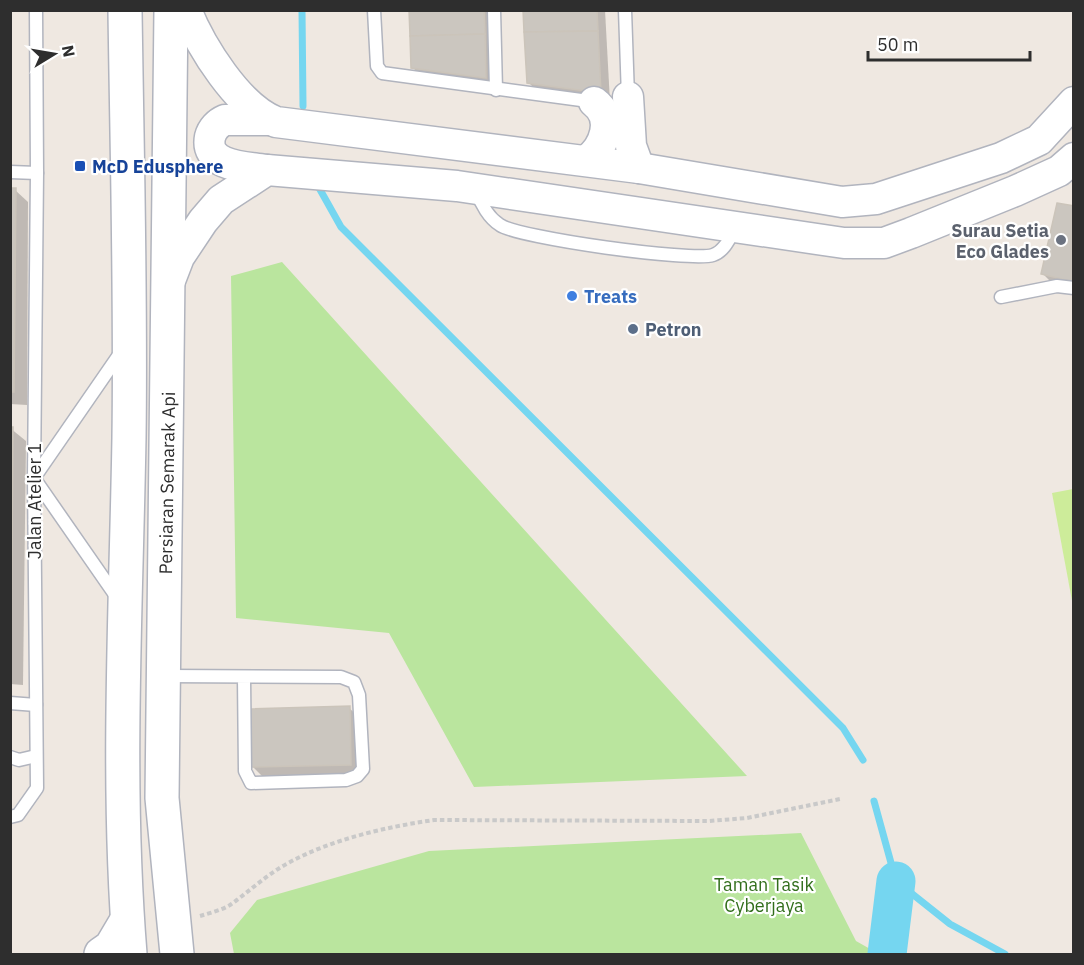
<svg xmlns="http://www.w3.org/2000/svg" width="1084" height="965" viewBox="0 0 1084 965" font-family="'IBM Plex Sans',sans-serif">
<rect width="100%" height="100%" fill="#efe8e1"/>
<!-- green -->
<g fill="#bae59e">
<polygon points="282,262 747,776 474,787 389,633 236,618 231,276"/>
<polygon points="801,833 856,941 879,954 234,954 230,933 257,900 429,851"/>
</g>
<!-- pitch -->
<polygon fill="#cdec9a" points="1073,489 1074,489 1073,606 1052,493"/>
<!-- shadow -->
<g fill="#0003">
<polygon points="411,10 493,10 495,87 423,77 413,68"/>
<polygon points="525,10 605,10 610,102 538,92 528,82"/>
<polygon points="10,190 15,190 28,202 27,405 10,404"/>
<polygon points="1074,208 1074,290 1055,286 1042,273"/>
<polygon points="10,428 26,441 23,685 10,684"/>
<polygon points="349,708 359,717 360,774 262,776 252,766"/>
</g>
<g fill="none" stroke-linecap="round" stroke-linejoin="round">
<!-- stream -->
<g stroke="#75d6f0" stroke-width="7">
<polyline points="302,10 303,106"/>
<polyline points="318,186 341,227 843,728 863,760"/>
<polyline points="874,801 896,881 950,924 1005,954"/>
</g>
<!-- river -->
<polyline stroke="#75d6f0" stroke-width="39" points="887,954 896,881"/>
</g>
<!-- building -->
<g fill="#cbc6bf" stroke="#cbc4ba" stroke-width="1.5">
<polygon points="409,10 484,10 485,34 410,36"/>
<polygon points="523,10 597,10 598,31 524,32"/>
<polygon points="598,31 601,93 527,83 524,32"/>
<polygon points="485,34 486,78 411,68 410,36"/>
<polygon points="10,188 16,188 14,392 10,392"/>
<polygon points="1057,203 1074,206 1074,282 1041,274"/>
<polygon points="10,427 13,427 11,672 10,672"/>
<polygon points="350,706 351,765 251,767 249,709"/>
</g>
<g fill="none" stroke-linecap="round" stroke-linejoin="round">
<!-- service casing -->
<g stroke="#b1b4be" stroke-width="15">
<g id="service">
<polyline points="374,10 377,66 382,73 596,102"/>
<polyline points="494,10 496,90"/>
<polyline points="625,10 628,97"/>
<polyline points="10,172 37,173 36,10"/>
<path d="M477,192C481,204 489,218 500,225C519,238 692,262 713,255C725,251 730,237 736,227"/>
<polyline points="1001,297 1057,286 1074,288"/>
<polyline points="118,599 34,478 121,352"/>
<polyline points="166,676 341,677 354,682 359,695 363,769 357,776 346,780 251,783 245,771 244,678"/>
<polyline points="10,703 36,705"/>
<polyline points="10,757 19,760 36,756"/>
<polyline points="10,817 18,815 37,788 34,478 37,173"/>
</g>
</g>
<!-- tertiary casing -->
<g stroke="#b1b4be" stroke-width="33">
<g id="tertiary">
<path d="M186,10C201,47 238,107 276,122L639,168L842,202L876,199L1001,158L1039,140L1074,102"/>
<polyline points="628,97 631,146 639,168"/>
<path d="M587,160C604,148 616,118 594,102"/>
<path d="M267,170C247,167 204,167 210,137C212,129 218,123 225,120H270"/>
<polyline points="169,283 179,257 203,221 221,200 267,170 457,186 844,243 884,243 911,233 1015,191 1059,171 1074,158"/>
</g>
</g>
<!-- secondary casing -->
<g stroke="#b1b4be" stroke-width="36">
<g id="secondary">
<path d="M125,10C127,153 131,295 129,438C126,610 116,782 130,954"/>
<polyline points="171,10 162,798 177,954"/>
<polyline points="101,954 111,947 127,920"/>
</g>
</g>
<!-- path -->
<path stroke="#c9c9c9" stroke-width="4" stroke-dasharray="4.5 3" stroke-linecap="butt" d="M200,916C210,913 222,910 230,905C250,891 267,874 290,862C333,839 386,827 434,820L709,821L747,818L840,799"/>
<!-- service -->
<use href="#service" stroke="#fff" stroke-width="12"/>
<!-- tertiary -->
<use href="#tertiary" stroke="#fff" stroke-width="30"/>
<!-- secondary -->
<use href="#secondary" stroke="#fff" stroke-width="33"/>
</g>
<!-- markers -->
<rect fill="#1a4fb4" stroke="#fff" stroke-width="2" x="74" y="160" width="12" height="12" rx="3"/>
<circle fill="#6b7280" stroke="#fff" stroke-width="2" cx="1061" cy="240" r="6"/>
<circle fill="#3f7fe0" stroke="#fff" stroke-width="2" cx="572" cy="296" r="6"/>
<circle fill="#5c6f8a" stroke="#fff" stroke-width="2" cx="633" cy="329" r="6"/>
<g text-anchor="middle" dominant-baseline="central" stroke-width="4.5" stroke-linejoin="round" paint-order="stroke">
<!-- transit labels -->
<g font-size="18" font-weight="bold" fill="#164399" stroke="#fff" text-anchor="start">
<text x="92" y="166">McD Edusphere</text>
</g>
<!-- worship labels -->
<g font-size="18" font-weight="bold" fill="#5b616d" stroke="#fff" text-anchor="end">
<text x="1049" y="230">Surau Setia<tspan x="1049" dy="21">Eco Glades</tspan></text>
</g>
<!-- shop labels -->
<g font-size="18" font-weight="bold" fill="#366cbe" stroke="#fff" text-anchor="start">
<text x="584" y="296">Treats</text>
</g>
<!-- service labels -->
<g font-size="18" font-weight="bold" fill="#4e5e75" stroke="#fff" text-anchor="start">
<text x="645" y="329">Petron</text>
</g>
<!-- street labels -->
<g font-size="18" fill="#2e2e2e" stroke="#fff">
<text transform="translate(167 483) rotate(-89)">Persiaran Semarak Api</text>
<text transform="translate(34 501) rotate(-90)">Jalan Atelier 1</text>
</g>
<!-- park labels -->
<g font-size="18" fill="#316e1b" stroke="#fff">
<text x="764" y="884">Taman Tasik<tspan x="764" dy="21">Cyberjaya</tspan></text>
</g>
</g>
<!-- border -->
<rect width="1084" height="965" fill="none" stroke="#2e2e2e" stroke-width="24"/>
<!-- north arrow -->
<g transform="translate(54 54) rotate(79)" stroke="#ffffff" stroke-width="4.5" paint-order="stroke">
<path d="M0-4.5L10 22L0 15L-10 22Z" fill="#2e2e2e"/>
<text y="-9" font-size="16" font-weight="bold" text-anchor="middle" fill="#2e2e2e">N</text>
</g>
<!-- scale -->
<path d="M868 51v9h162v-9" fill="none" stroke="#2e2e2e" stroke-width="3"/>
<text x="877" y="51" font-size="18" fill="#2e2e2e" stroke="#ffffff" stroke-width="4.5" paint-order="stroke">50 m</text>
</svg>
